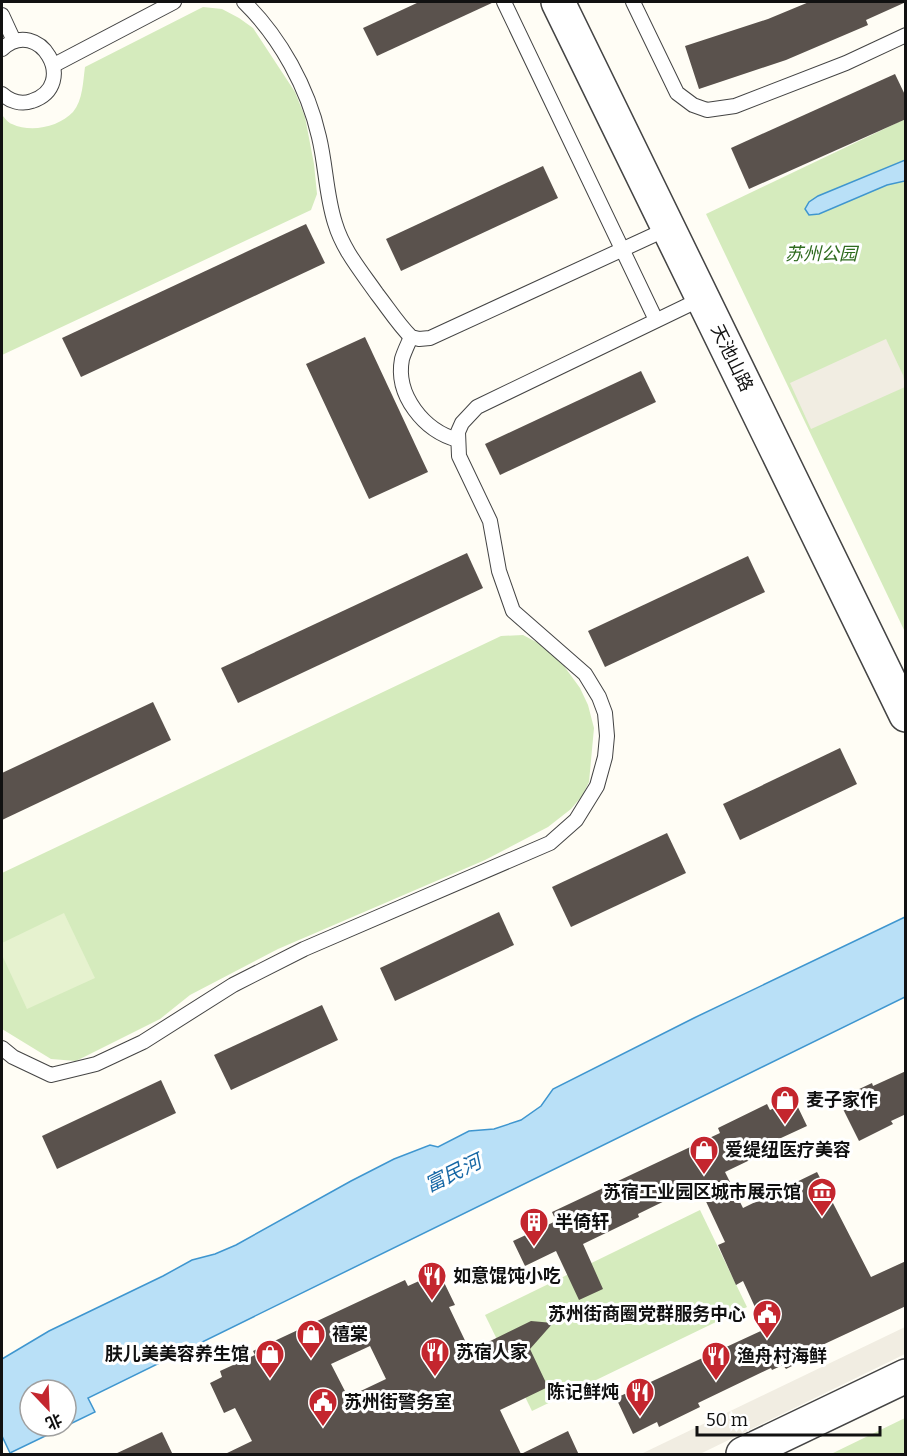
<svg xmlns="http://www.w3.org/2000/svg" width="907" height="1456" viewBox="0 0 907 1456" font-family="Bitter,'Noto Sans SC',serif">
<rect width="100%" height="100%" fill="#fffdf5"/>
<!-- green -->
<g fill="#d5ebbd">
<path d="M203,7L222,9L239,18L253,28L295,92L305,117L314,164L317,194L311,210L2,355V115C5,118 8,123 12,124C31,133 59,127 73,112C83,100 83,81 85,67Z"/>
<polygon points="905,119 905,632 706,214"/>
<polygon points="523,635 542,645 564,666 580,688 588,705 594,728 589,782 582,796 571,809 548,827 485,860 278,949 190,995 160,1019 76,1061 51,1059 2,1029 2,873 501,636"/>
<polygon points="700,1210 747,1307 532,1411 485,1315"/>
<polygon points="905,1418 905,1454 831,1454"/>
</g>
<!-- pitch -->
<polygon fill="#e6f2cf" points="64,913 95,978 27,1009 2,955 2,943"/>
<!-- plaza -->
<g fill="#f1ede2">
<polygon points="886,339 903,375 905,387 811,429 790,383"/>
<polygon points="905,1327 905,1354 700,1454 641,1454"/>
</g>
<!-- water -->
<g fill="#b9e0f7" stroke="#3f96cf" stroke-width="1.5">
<polygon points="905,160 905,181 887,185 819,214 809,215 805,209 809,202 818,196"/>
<polygon points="905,917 905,997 88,1398 95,1412 66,1426 66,1390 30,1390 30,1426 66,1426 10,1453 2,1436 2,1359 49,1331 163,1276 192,1260 215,1254 236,1245 351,1181 394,1159 430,1145 438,1147 469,1131 494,1129 521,1120 541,1106 553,1089 694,1018"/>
</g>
<!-- building -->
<g fill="#5a524d" fill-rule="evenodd">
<polygon points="419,2 494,2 377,56 363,28"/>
<polygon points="809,2 906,2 866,20 868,25 786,60 699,89 685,46 768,19"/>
<polygon points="895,74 906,97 906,119 749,189 731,148"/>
<polygon points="543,166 558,198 401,271 386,239"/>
<polygon points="306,224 325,263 81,377 62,338"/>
<polygon points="365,337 428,472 369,499 306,364"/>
<polygon points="641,371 656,402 500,475 485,444"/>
<polygon points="467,553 483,588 238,703 221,668"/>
<polygon points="748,556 765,592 605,667 588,631"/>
<polygon points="153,702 171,740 2,820 2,773"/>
<polygon points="840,748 857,784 740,840 723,804"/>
<polygon points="667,833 686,873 571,927 552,887"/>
<polygon points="499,912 514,945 395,1001 380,968"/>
<polygon points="322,1005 338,1040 231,1090 214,1055"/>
<polygon points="906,1071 906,1114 891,1121 893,1124 859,1141 838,1099 872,1083 873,1086"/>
<polygon points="161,1080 176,1113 57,1169 42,1136"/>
<polygon points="794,1099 807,1126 781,1138 783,1140 751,1155 752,1159 725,1172 743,1208 817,1172 871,1277 906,1261 906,1306 818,1347 820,1352 786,1369 783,1365 772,1370 771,1368 698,1403 700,1407 659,1427 657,1422 633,1434 616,1398 765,1329 743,1281 736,1285 718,1245 725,1242 702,1193 687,1200 683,1192 638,1214 639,1217 583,1244 603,1289 579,1300 556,1251 525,1266 513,1241 556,1221 552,1212 720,1133 718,1128 767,1104 770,1110"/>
<path d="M439,1272L455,1305L449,1307L470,1351L531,1321L553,1323L530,1349L548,1387L500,1410L521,1454L568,1431L579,1455H223L252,1441L235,1408L224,1413L210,1383L222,1377L220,1371L255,1355L253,1351L405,1280L408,1286ZM370,1346L386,1379L348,1397L331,1364Z"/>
<polygon points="162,1432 173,1455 113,1455"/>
</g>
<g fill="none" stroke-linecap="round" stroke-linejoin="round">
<!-- service casing -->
<g stroke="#444" stroke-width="16">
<g id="service">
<path d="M244,2C280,37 308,88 319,137C326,166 326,195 335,223C343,250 361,271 377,294C388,308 398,324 411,337L419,339L430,338L669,228"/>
<polyline points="504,2 656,320"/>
<polyline points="633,2 677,93 693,105 707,110 735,106 846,63 906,35"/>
<polyline points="2,15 14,41"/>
<path d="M2,49C39,15 80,85 32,101C21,105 10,101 2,94"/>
<polyline points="54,65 174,2"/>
<path d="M411,337C408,344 404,352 402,359C395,395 424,431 458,440"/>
<polyline points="2,1048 13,1057 51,1075 96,1064 143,1042 233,985 304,949 550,843 576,820 597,786 605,757 607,736 605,713 599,697 585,674 513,611 499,571 490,521 459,456 458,432 462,423 477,407 703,298"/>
</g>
</g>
<!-- tertiary casing -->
<g stroke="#444" stroke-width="36">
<g id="tertiary">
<polyline points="558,2 906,715"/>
<polyline points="743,1454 906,1376"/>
</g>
</g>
<!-- service -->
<use href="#service" stroke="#fff" stroke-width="14"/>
<!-- tertiary -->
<use href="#tertiary" stroke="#fff" stroke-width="33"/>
</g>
<!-- icons -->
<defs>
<g id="shop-pin" transform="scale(1.5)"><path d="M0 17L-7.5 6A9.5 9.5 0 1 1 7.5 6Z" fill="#c4262e" stroke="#fff"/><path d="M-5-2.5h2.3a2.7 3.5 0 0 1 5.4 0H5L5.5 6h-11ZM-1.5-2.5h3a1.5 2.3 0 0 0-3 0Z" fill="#fff"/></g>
<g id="museum-pin" transform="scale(1.5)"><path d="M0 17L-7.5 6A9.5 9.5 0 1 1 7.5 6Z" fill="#c4262e" stroke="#fff"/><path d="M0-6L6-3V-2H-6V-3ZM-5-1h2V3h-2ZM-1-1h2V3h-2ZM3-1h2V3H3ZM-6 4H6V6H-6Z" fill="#fff"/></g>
<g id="building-pin" transform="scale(1.5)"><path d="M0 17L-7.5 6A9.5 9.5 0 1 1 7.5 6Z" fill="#c4262e" stroke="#fff"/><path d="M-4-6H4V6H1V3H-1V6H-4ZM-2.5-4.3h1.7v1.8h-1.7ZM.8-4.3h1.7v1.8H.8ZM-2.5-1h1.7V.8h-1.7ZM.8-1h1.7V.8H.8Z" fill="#fff"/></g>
<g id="restaurant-pin" transform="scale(1.5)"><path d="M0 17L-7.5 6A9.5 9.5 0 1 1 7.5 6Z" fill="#c4262e" stroke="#fff"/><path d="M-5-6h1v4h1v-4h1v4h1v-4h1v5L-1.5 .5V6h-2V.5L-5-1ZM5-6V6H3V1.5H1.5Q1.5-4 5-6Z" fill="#fff"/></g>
<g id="civic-pin" transform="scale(1.5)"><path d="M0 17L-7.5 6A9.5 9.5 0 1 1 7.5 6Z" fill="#c4262e" stroke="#fff"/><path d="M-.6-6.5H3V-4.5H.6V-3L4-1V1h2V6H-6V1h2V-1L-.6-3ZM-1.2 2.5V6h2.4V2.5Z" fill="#fff"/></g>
</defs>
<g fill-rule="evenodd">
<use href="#shop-pin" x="785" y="1100"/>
<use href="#shop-pin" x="704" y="1150"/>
<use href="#museum-pin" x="822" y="1192"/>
<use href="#building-pin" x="534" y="1222"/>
<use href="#restaurant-pin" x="432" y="1276"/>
<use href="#civic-pin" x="767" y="1314"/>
<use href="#shop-pin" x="311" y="1334"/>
<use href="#restaurant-pin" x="435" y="1352"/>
<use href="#shop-pin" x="270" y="1354"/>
<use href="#restaurant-pin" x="716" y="1356"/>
<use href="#restaurant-pin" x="640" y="1392"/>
<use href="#civic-pin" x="323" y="1402"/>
</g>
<g text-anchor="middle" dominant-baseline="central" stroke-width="6" stroke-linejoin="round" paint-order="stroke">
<!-- park labels -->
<g font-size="18" font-style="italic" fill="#2f6b1f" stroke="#fff">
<text x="821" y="254">苏州公园</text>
</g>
<!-- street labels -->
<g font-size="18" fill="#111" stroke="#fff">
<text transform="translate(732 358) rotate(64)">天池山路</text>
</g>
<!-- poi labels -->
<g font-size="18" font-weight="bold" fill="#111" stroke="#fff" text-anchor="start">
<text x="806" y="1100">麦子家作</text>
<text x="725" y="1150">爱缇纽医疗美容</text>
<text x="801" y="1192" text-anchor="end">苏宿工业园区城市展示馆</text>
<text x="555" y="1222">半倚轩</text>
<text x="453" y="1276">如意馄饨小吃</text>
<text x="746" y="1314" text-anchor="end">苏州街商圈党群服务中心</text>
<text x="332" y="1334">禧棠</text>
<text x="456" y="1352">苏宿人家</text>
<text x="249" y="1354" text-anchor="end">肤儿美美容养生馆</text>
<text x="737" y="1356">渔舟村海鲜</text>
<text x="619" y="1392" text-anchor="end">陈记鲜炖</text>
<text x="344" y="1402">苏州街警务室</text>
</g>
<!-- water labels -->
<g font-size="20" font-style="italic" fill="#1768a6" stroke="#fff">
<text transform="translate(453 1173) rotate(-26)">富民河</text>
</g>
</g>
<!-- border -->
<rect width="907" height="1456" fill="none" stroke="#111111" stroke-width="6"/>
<!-- north arrow -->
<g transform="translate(48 1408) rotate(157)"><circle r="28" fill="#ffffff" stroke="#a0a0a0" stroke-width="1.5"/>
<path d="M0-4.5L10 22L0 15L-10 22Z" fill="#c4262e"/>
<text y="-9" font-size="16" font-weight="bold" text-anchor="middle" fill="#111111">北</text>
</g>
<!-- scale -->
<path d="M697 1426v9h183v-9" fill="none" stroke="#111111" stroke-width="3"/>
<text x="706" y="1426" font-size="18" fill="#111111" stroke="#ffffff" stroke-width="4.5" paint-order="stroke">50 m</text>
</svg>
